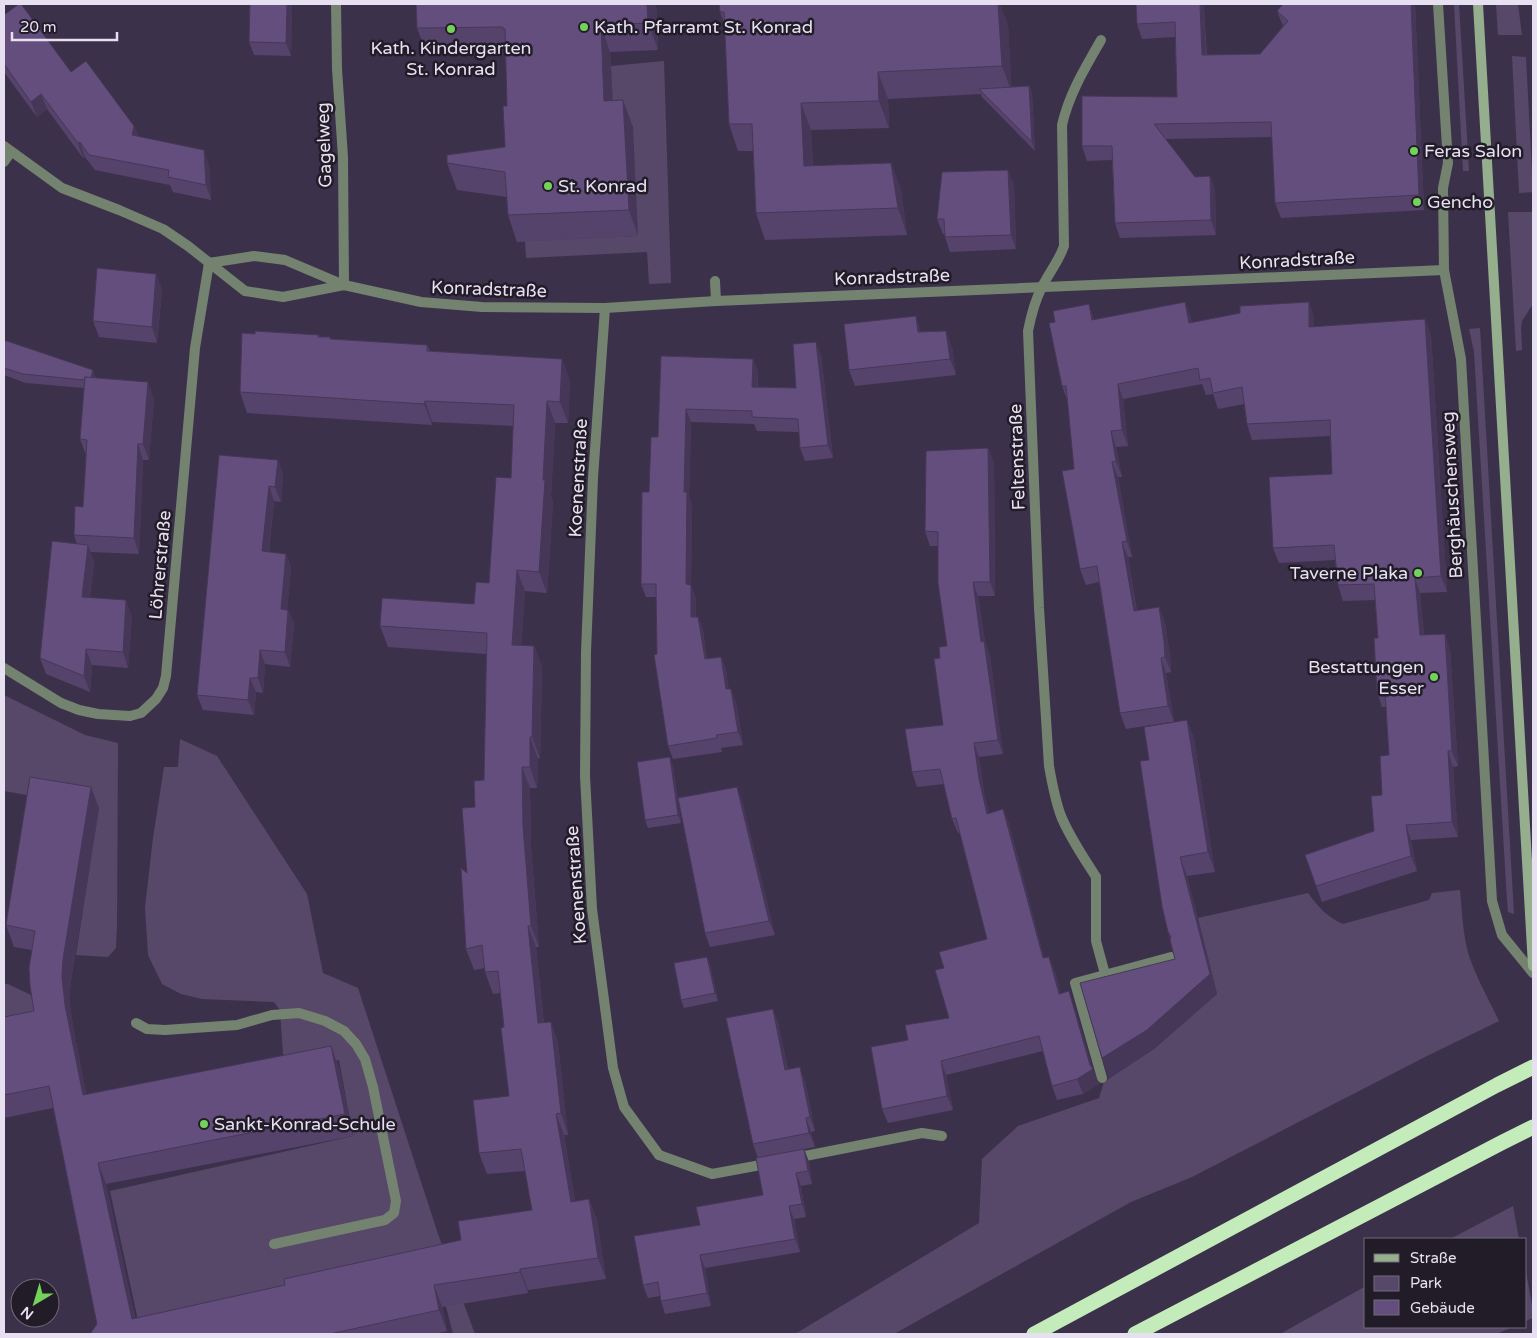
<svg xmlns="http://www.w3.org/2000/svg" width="1537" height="1338" viewBox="0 0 1537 1338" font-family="'Varela Round',sans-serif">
<rect width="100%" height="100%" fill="#3c314b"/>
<!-- green -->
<g fill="#574869">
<polygon points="1454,4 1459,4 1469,171 1463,171"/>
<polygon points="1496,4 1518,4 1522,35 1498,35"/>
<polygon points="1512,56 1526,57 1533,192 1519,193"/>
<polygon points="664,61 671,283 649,284 647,252 526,258 525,241 638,236 614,128 611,66"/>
<polygon points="1508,212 1533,212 1533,304 1522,321 1521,328 1522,350 1516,351"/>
<polygon points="1480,328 1514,914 1508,912 1507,900 1474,352 1469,329"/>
<polygon points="4,695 85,735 118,743 117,924 116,948 108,957 76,955 99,808 4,791"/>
<polygon points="180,739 217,756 307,894 323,973 358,988 438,1234 475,1334 453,1334 435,1263 141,1334 110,1191 353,1136 339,1060 284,1069 280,1010 274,1002 202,999 181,994 162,984 148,955 145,907 153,838 164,767 178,767"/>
<path d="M1460,890C1462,912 1463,936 1469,956C1477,979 1489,1000 1499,1021L1427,1056L1192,1177L1131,1202L894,1334H795L979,1223L982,1159L1018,1126L1099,1098L1104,1082L1154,1049L1217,994L1198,918L1308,893C1318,907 1327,917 1343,924L1429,900L1432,893Z"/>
<polygon points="4,984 8,984 31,995 40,1033 4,1038"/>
<polygon points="1513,1206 1519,1239 1450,1239"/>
<polygon points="1526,1272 1533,1310 1533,1318 1526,1321"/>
<polygon points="1366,1286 1366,1327 1513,1327 1496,1334 1280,1334"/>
</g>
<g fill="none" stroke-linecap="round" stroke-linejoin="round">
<!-- lane -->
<g stroke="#73836f" stroke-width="10">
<polyline points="715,281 716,301"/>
<polyline points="1096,877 1096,941 1105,974"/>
<polyline points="136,1023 147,1029 165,1030 237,1025 272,1015 299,1013 325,1021 344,1031 356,1044 365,1059 373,1087 396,1201 394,1213 385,1220 274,1244"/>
<polyline points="1102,1078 1075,983 1171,957"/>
<polyline points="659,1155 712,1174 771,1163"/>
<polyline points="795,1158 922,1133 942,1136"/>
</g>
<!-- street -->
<g stroke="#73836f" stroke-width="10">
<polyline points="336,4 337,69 343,157 344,285"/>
<polyline points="1438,4 1448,163 1443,188 1444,270 1461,359 1492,901 1502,935 1533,973"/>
<polyline points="4,146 62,188 119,210 163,229 188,246 245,291 283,297 344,285"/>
<polyline points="4,162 11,152"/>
<polyline points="209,263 254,256 285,260 344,285 421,302 482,307 605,308 716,301 1444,270"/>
<polyline points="605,308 593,478 586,652 585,776 592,909 613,1068 624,1107 659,1155"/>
<polyline points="4,668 61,703 79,710 98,714 130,716 141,713 156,699 163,688 166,676 195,348 209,263"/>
<path d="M1096,877C1084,858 1070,838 1061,816C1055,800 1052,783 1049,766L1039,608L1028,331C1031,316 1034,303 1041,289C1048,274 1059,261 1064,246L1062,125C1069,94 1085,68 1101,40"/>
</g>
<!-- secondary -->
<polyline stroke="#94ae8e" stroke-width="10" points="1478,4 1533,966"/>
<!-- highway -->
<g stroke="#c4ecbb" stroke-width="15">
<polyline points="1034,1334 1497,1085 1533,1067"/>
<polyline points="1135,1334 1501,1143 1533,1127"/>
</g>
</g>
<!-- wall -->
<g fill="#56436c">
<polygon points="250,4 292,4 291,56 254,55 249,42"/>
<polygon points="656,4 658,50 610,52 613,101 623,100 633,127 638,236 517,242 508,215 507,197 457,190 447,163 505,147 507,106 506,54 427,55 417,28"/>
<polygon points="1136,4 1203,4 1204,9 1207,55 1260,54 1283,26 1277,11 1283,4 1282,4 1415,4 1424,210 1281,218 1275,203 1272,137 1165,139 1195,177 1210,176 1215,191 1216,235 1120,238 1115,223 1112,160 1087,161 1082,146 1177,97 1175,37 1142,39 1137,24"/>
<polygon points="720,12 1008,24 1011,87 1029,86 1032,94 1035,151 982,97 981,94 888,99 889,128 811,130 813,166 891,163 901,190 907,235 765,240 756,213 753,151 738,151 729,124 725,26"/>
<polygon points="4,15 134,126 138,136 209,165 211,200 173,192 170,185 95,170 85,157 83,158 47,109 37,117 4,72"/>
<polygon points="1014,184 1016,249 950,252 945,237 945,234 943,234 937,219"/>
<polygon points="156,274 162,290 157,343 99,337 93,321"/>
<polygon points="1185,302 1192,323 1309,302 1314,318 1314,327 1431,335 1447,592 1420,593 1424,635 1450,649 1458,766 1453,767 1458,837 1411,840 1417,871 1322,902 1305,855 1374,831 1382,795 1389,755 1386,707 1382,707 1377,692 1378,638 1375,600 1343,601 1338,585 1335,560 1279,563 1273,548 1332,474 1330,436 1252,440 1247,424 1244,404 1218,409 1213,394 1206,395 1202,384 1123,399 1128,446 1116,447 1122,477 1118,477 1132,557 1128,557 1137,611 1159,607 1165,623 1170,656 1171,672 1166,673 1174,722 1187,720 1194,739 1215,872 1187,876 1217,994 1154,1049 1109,1078 1102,1058 1175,959 1170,938 1168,932 1149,760 1170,722 1126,729 1120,713 1099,582 1086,585 1080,569 1074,469 1068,402 1062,386 1055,322 1094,320"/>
<polygon points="921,332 952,347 956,375 855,386 849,370"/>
<polygon points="319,335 320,337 330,337 331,339 427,345 430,351 570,380 568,423 555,423 551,496 553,502 547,593 525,591 521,645 534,646 542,667 540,758 538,759 537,788 530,788 531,847 539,947 536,947 544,1023 551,1022 558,1043 568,1135 564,1135 575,1201 589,1199 597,1220 606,1279 528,1290 528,1293 442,1307 447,1331 434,1334 90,1334 97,1324 53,1108 4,1118 4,1017 34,1011 32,950 14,947 6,925 99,808 71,980 69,998 73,1026 86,1095 331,1046 339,1068 353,1136 106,1184 135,1318 285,1285 461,1240 532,1210 525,1171 487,1174 479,1153 509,1096 504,1027 500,993 493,994 485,972 485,968 474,970 466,949 467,873 475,807 484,780 486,654 388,647 380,626 474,604 489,583 511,478 513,426 432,422 432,425 247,413 240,392"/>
<polygon points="4,340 96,378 154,398 149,460 143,460 139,554 90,552 94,561 90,598 132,616 128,668 92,665 90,692 46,674 40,658 77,544 74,535 83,507 86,455 80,439 84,388 26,383 4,375"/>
<polygon points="821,355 833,458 805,461 800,448 799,432 757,431 754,424 691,422 689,497 692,505 691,587 696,598 696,617 698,617 703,630 707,659 721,657 726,670 728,689 736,702 743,745 721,748 722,752 673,759 668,746 657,654 656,597 646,597 641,584 649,492 658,437 661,356 753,359 758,372 758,387 796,388"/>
<polygon points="988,448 994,463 995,596 978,596 985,642 990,656 1003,754 979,757 984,793 989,813 1003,809 1009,824 1044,958 1055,971 1060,993 1074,1006 1092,1067 1099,1084 1083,1094 1057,1100 1052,1086 1043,1051 946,1075 953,1110 888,1123 882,1109 908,1040 949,1018 944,968 987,939 960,833 958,833 952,819 944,784 917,787 912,772 943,725 940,658 947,646 938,546 930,546 925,531"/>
<polygon points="278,460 283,474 281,502 274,501 269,552 286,554 291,568 287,610 288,610 294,624 290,667 265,664 263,693 256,692 254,715 203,710 197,695"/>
<polygon points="673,766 681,823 648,828 645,820"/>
<polygon points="737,787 742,801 775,935 710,947 705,933"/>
<polygon points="707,957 710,965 718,1001 684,1008 681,1000"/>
<polygon points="773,1009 778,1023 788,1069 805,1081 815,1131 811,1132 815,1147 758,1158 753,1144"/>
<polygon points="804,1149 809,1162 812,1184 801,1186 806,1217 794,1219 800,1252 705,1268 711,1306 665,1314 661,1301 660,1296 648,1298 643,1285 700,1225 763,1195"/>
</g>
<!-- shaded-wall -->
<g fill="#463758">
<polygon points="287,4 292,4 291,56 286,43"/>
<polygon points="647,4 656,4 658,50 648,23"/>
<polygon points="998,4 1000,4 1008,24 1012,93 1002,66"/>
<polygon points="1200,4 1203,4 1204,9 1207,70 1202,55"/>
<polygon points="1411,4 1415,4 1424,210 1419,195"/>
<polygon points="601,25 610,52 614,128 604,101"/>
<polygon points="878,72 888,99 889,128 879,101"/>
<polygon points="1029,86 1032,94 1035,151 1032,142"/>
<polygon points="41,94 47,109 37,117 31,102"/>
<polygon points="623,100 633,127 638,236 629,210"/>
<polygon points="801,103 811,130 814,193 804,166"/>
<polygon points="134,126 140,141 132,135"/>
<polygon points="80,142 85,157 83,158 78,143"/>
<polygon points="204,150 209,165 211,200 206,185"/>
<polygon points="891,163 901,190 907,235 898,208"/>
<polygon points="1008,170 1014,184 1016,249 1011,235"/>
<polygon points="1210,176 1215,191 1216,235 1211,220"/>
<polygon points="156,274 162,290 157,343 152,327"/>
<polygon points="1185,302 1191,317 1195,339 1189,323"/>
<polygon points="1309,302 1314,318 1315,342 1309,327"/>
<polygon points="1089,304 1094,319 1098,336 1092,320"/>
<polygon points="916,316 921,332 918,332"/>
<polygon points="1425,319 1431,335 1447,592 1441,576"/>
<polygon points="946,331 952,347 956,375 950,359"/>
<polygon points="816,342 821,355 833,458 828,445"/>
<polygon points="562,359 570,380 568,423 560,402"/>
<polygon points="753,359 758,372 757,401 752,387"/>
<polygon points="93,370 96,378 91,380"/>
<polygon points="148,382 154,398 149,460 143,444"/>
<polygon points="1118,384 1123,399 1128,446 1122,430"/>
<polygon points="425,401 432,422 432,425 424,404"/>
<polygon points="547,401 555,423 551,496 553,502 547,593 539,572 543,480"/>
<polygon points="686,409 691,422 689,497 692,505 691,587 696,598 696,630 691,617 686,584 684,492"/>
<polygon points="1111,431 1116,447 1122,477 1116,461"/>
<polygon points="138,444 143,460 139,554 134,538"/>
<polygon points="988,448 994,463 995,596 990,582"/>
<polygon points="278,460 283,474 281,502 275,487"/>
<polygon points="1112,462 1118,477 1132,557 1127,541"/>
<polygon points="269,486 274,501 267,566 262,551"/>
<polygon points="1122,542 1128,557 1139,627 1134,611"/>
<polygon points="88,545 94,561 88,613 82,597"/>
<polygon points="286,554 291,568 286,624 281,609"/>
<polygon points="517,570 525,591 520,666 512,645"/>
<polygon points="1415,578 1420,593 1425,651 1420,635"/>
<polygon points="973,582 978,596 985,642 990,656 1003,754 998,740 981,642"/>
<polygon points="126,600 132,616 128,668 123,652"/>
<polygon points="1159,607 1165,623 1170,656 1171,672 1165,657"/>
<polygon points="288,610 294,624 290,667 285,652"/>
<polygon points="698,617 703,630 709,673 705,659"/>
<polygon points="1445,634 1450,649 1458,766 1452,751"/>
<polygon points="534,646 542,667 540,758 532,737"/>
<polygon points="86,649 92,665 90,692 84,676"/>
<polygon points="260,650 265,664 263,693 258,678"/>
<polygon points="721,657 726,670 731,703 726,689"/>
<polygon points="1161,658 1166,673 1174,722 1168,706"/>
<polygon points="250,678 256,692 254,715 248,700"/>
<polygon points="731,689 736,702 743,745 738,732"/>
<polygon points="1187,720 1194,739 1215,872 1208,852"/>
<polygon points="530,737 538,759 537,788 530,767"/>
<polygon points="974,743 979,757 984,793 993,828 987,814 979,779"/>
<polygon points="1448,751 1453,767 1458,837 1452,822"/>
<polygon points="670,757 673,766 681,823 678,815"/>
<polygon points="522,767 530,788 531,847 539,947 531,926 523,826"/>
<polygon points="91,787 99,808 71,980 69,998 73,1026 91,1116 83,1095 65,1005 62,977 63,959"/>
<polygon points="737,787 742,801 775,935 769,921"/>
<polygon points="1003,809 1009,824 1048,973 1043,958"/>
<polygon points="1406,825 1411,840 1417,871 1411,856"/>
<polygon points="1180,857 1187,876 1217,994 1154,1049 1109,1078 1102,1058 1210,974"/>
<polygon points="528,926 536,947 546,1045 538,1023"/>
<polygon points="707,957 710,965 718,1001 715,993"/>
<polygon points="1049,957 1055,971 1064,1008 1059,994"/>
<polygon points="1069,991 1074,1006 1093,1070 1093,1069 1099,1084 1083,1094 1077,1079"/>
<polygon points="773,1009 778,1023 791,1084 785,1070"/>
<polygon points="551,1022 558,1043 568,1135 561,1113"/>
<polygon points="331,1046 339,1068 353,1136 345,1114"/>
<polygon points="941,1061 946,1075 953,1110 947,1096"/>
<polygon points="800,1067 805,1081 815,1131 810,1117"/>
<polygon points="556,1114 564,1135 579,1223 571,1202"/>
<polygon points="806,1118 811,1132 815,1147 809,1133"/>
<polygon points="804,1149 809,1162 812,1184 808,1171"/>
<polygon points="98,1163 106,1184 138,1334 132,1319"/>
<polygon points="796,1173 801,1186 806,1217 802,1204"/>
<polygon points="589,1199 597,1220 606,1279 598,1258"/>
<polygon points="789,1206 794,1219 800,1252 795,1239"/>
<polygon points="700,1255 705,1268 711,1306 707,1293"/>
<polygon points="520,1269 528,1290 528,1293 520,1272"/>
<polygon points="434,1285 442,1307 447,1331 439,1310"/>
</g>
<!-- building -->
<g fill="#644e7d" stroke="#463758">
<polygon points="19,4 21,4 71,72 86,61 134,126 132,135 204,150 206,185 168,177 169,170 89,155 80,142 78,143 41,94 31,102 4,64 4,15"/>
<polygon points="250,4 287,4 286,43 249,42"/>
<polygon points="416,4 647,4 648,23 601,25 604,101 623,100 629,210 508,215 505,172 447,163 447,155 505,147 503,106 507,106 505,29 503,29 503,27 417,28"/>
<polygon points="719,4 998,4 1002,66 878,72 879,101 801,103 804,166 891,163 898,208 756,213 752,124 729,124 724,12 720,12"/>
<polygon points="1136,4 1200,4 1202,55 1260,54 1288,21 1277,11 1283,4 1411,4 1419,195 1275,203 1271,122 1154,124 1195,177 1210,176 1211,220 1115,223 1112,146 1082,146 1082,96 1177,97 1175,22 1137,24"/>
<polygon points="1029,86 1032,142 979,89"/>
<polygon points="1008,170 1011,235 945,237 944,219 937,219 942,172"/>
<polygon points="97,268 156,274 152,327 93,321"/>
<polygon points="1185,302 1189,323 1240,313 1240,306 1309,302 1309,327 1425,319 1441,576 1415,578 1420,635 1445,634 1452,751 1448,751 1452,822 1406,825 1411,856 1316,886 1305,855 1374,831 1371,796 1382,795 1380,756 1389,755 1385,691 1377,692 1374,638 1378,638 1374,584 1338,585 1334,545 1273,548 1269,477 1332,474 1330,420 1247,424 1242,387 1213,393 1210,378 1200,380 1198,368 1118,384 1122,430 1111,431 1116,461 1112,462 1127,541 1122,542 1134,611 1159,607 1164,641 1165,657 1161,658 1168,706 1120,713 1097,566 1080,569 1062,471 1074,469 1066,386 1062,386 1049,323 1055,322 1053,311 1089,304 1092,320"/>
<polygon points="916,316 918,332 946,331 950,359 849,370 844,324"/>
<polygon points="255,331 319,335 318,337 330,337 330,339 427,345 427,351 562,359 560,402 547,401 543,480 545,480 539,572 517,570 512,645 534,646 532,737 530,737 530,767 522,767 523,826 531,926 528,926 538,1023 551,1022 561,1113 556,1114 571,1202 589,1199 598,1258 520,1269 520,1272 434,1285 439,1310 330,1334 90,1334 97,1324 49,1086 4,1095 4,1017 34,1011 30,986 29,968 35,931 6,925 30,777 91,787 63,959 62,977 65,1005 83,1095 331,1046 345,1114 98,1163 132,1319 285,1285 284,1279 461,1240 458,1221 532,1210 521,1149 479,1153 473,1100 509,1096 501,1028 504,1027 498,971 485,972 482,945 466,949 461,868 467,873 462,808 475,807 474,781 484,780 487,633 380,626 382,598 474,604 476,582 489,583 496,477 511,478 514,405 425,401 424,404 240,392 242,333 255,334"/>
<polygon points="4,340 93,370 91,378 85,377 84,380 23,374 4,368"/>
<polygon points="816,342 828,445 800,448 798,419 752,417 752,411 686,409 684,492 687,492 686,584 691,585 691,617 698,617 705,659 721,657 726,689 731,689 738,732 716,735 717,738 668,746 654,655 657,654 656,584 641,584 642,492 649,492 651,437 658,437 661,356 753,359 752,387 796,388 793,344"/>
<polygon points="85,377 148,382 143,444 138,444 134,538 74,535 75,506 83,507 87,440 80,439"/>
<polygon points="988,448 990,582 973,582 981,642 984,641 998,740 974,743 979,779 987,814 1003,809 1043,958 1049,957 1059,994 1069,991 1090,1065 1093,1069 1077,1079 1052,1086 1039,1036 941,1061 947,1096 882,1109 871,1047 908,1040 905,1025 949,1018 935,970 944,968 939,952 987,939 956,818 952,819 940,769 912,772 905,729 943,725 934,659 940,658 939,647 947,646 938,583 938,532 925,531 926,451"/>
<polygon points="219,455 278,460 275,487 269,486 262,551 286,554 281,609 288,610 285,652 260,650 258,678 250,678 248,700 197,695"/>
<polygon points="52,541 88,545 82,597 126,600 123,652 86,649 84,676 40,658"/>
<polygon points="1187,720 1208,852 1180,857 1210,974 1147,1030 1102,1058 1080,983 1175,959 1170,940 1171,936 1168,932 1162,906 1140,761 1149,760 1144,727"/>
<polygon points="670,757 678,815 645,820 637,762"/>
<polygon points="737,787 769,921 705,933 678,798"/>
<polygon points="707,957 715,993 681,1000 674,963"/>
<polygon points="773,1009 785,1070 800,1067 810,1117 806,1118 809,1133 753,1144 726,1018"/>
<polygon points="804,1149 808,1171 796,1173 802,1204 789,1206 795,1239 700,1255 707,1293 661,1301 658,1282 643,1285 634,1236 700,1225 696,1207 763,1195 756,1158"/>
</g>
<!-- markers -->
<g fill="#74d25b" stroke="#211c28" stroke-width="2">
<circle cx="584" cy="27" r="5"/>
<circle cx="451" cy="29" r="5"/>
<circle cx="1414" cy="151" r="5"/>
<circle cx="548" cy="186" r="5"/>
<circle cx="1417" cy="202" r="5"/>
<circle cx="1418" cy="573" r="5"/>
<circle cx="1434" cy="677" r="5"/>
<circle cx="204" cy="1124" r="5"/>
</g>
<g text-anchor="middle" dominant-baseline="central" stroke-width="5" stroke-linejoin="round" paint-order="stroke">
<!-- poi labels -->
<g font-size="18" fill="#e7e0f1" stroke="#211c28" text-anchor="start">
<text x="594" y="27">Kath. Pfarramt St. Konrad</text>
<text x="451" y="48" text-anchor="middle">Kath. Kindergarten<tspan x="451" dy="21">St. Konrad</tspan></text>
<text x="1424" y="151">Feras Salon</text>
<text x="558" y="186">St. Konrad</text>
<text x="1427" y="202">Gencho</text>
<text x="1408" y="573" text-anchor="end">Taverne Plaka</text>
<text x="1424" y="667" text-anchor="end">Bestattungen<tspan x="1424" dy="21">Esser</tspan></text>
<text x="214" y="1124">Sankt-Konrad-Schule</text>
</g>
<!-- street labels -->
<g font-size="18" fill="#e7e0f1" stroke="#211c28">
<text transform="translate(324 145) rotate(-92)">Gagelweg</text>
<text transform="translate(1297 260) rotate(-3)">Konradstraße</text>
<text transform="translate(892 277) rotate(-2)">Konradstraße</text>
<text transform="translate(489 289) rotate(2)">Konradstraße</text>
<text transform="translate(1017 457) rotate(-92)">Feltenstraße</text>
<text transform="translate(578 478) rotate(-87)">Koenenstraße</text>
<text transform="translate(1452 495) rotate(-93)">Berghäuschensweg</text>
<text transform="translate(160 565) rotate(-85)">Löhrerstraße</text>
<text transform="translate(576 885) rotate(-94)">Koenenstraße</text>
</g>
</g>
<!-- border -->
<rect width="1537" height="1338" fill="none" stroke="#e7e0f1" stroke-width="10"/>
<!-- legend -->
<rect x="1364" y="1238" width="162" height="90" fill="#211c28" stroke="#706a78"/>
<rect x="1374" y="1254" width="25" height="8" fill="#94ae8e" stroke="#706a78"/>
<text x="1410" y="1263" font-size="15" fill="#e7e0f1">Straße</text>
<rect x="1374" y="1276" width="25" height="15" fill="#574869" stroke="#706a78"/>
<text x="1410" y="1288" font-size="15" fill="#e7e0f1">Park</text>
<rect x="1374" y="1300" width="25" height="15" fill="#644e7d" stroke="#706a78"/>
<text x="1410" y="1313" font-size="15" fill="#e7e0f1">Gebäude</text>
<!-- north arrow -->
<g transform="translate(35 1303) rotate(218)"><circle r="24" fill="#211c28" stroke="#706a78"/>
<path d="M0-4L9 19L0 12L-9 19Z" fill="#74d25b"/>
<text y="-8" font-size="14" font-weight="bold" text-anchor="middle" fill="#e7e0f1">N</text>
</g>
<!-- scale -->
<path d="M12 32v8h105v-8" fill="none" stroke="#e7e0f1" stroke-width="2.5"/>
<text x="20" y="32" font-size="15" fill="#e7e0f1" stroke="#211c28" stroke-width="4" paint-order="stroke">20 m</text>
</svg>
